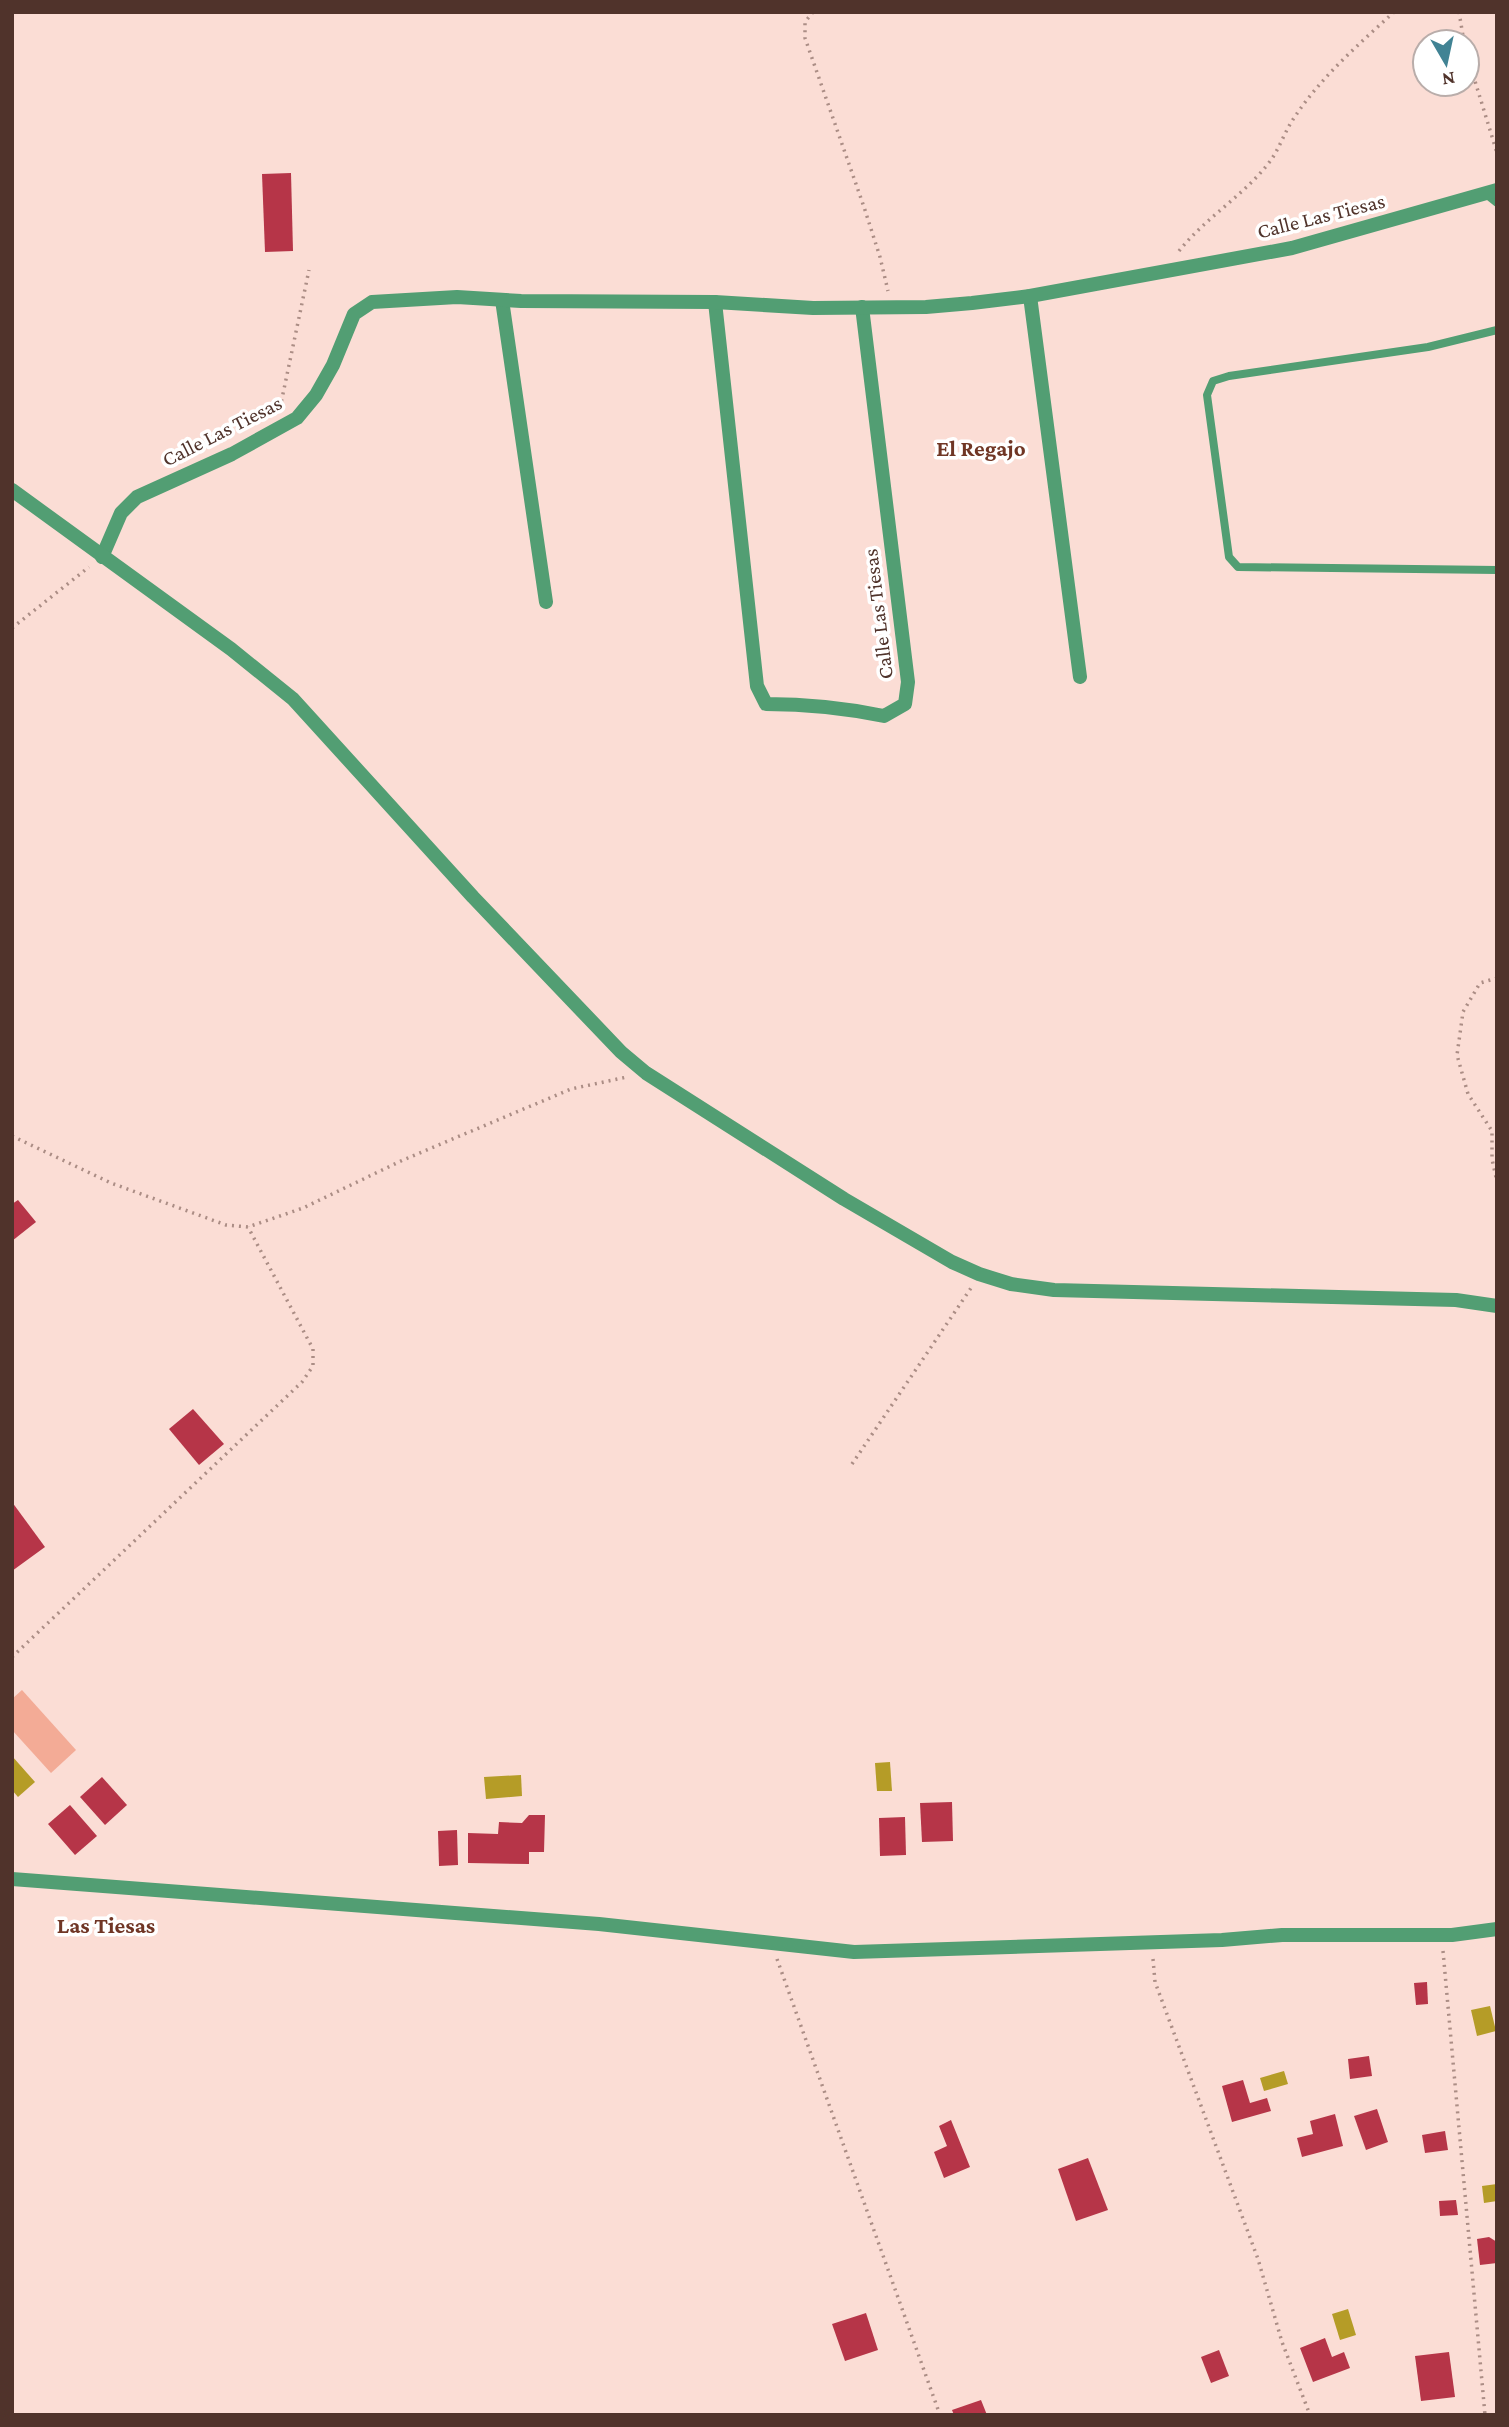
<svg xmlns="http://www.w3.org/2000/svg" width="1509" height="2427" viewBox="0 0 1509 2427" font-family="'Crimson Pro',serif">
<rect width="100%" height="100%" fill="#fbddd5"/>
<!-- green -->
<polygon fill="#f3ab96" points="22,1690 76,1750 51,1773 12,1730 12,1699"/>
<!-- water -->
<g fill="#b59c27">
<polygon points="12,1756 35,1782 18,1797 12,1790"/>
<polygon points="890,1762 892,1791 877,1791 875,1763"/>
<polygon points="521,1775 522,1796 486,1799 484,1777"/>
<polygon points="1490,2006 1496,2031 1477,2036 1471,2010"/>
<polygon points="1284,2071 1288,2084 1264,2091 1260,2078"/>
<polygon points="1497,2184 1497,2201 1484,2203 1482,2186"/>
<polygon points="1348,2309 1356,2335 1340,2340 1332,2314"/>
</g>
<!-- building -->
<g fill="#b63548">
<polygon points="291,173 293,251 265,252 262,174"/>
<polygon points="18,1200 36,1222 12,1241 12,1204"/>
<polygon points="193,1409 224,1444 199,1465 169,1429"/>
<polygon points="12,1502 45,1547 12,1571"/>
<polygon points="102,1777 127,1805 105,1825 80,1797"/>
<polygon points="952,1802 953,1841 922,1842 920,1803"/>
<polygon points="70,1805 97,1836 75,1855 48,1824"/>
<polygon points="529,1815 545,1815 544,1852 529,1852 529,1864 468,1863 468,1833 498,1834 499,1822 522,1823"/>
<polygon points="905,1817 906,1855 880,1856 879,1818"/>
<polygon points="457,1830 458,1865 439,1866 438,1831"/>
<polygon points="1427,1982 1428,2004 1416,2005 1414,1983"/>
<polygon points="1369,2056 1372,2076 1350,2079 1348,2059"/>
<polygon points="1243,2080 1250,2103 1267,2098 1271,2111 1232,2122 1222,2086"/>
<polygon points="1377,2109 1388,2142 1366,2150 1354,2116"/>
<polygon points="1335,2114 1343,2146 1302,2157 1297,2138 1313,2134 1310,2121"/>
<polygon points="951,2120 970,2167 944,2178 934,2152 947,2146 939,2126"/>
<polygon points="1445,2131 1448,2150 1425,2153 1422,2135"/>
<polygon points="1088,2158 1108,2210 1076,2221 1058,2169"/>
<polygon points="1456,2200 1458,2215 1440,2216 1439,2201"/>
<polygon points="1489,2237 1497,2242 1497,2263 1480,2265 1477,2239"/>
<polygon points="866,2313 878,2350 845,2361 832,2324"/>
<polygon points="1325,2338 1332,2357 1344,2352 1350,2368 1313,2382 1300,2348"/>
<polygon points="1219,2350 1229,2376 1211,2383 1201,2357"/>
<polygon points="1449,2352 1455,2397 1421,2401 1415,2356"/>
<polygon points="981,2400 987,2415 954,2415 952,2410"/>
</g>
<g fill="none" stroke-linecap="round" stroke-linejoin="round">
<!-- path -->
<g stroke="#ab8d85" stroke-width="3.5" stroke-dasharray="2 5" stroke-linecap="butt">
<polyline points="813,12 805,22 805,38 864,207 880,257 888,291"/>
<polyline points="1459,12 1464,42"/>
<polyline points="1467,55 1497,153"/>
<path d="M1179,251C1206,217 1245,195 1271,160C1280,147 1285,131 1294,118C1320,78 1359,44 1394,12"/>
<polyline points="280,408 309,270"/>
<polyline points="12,628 89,567"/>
<polyline points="1497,978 1480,983 1463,1012 1457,1055 1468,1094 1492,1131 1492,1159 1497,1182"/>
<polyline points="12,1136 111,1183 226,1225 248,1227 303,1208 403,1160 571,1089 627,1077"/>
<polyline points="852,1464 971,1288"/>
<polyline points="12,1657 302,1382 313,1366 313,1349 248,1227"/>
<polyline points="1443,1951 1485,2415"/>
<polyline points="777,1959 940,2415"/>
<polyline points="1153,1959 1155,1982 1258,2259 1282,2342 1310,2415"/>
</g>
<!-- service -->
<g stroke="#529e73" stroke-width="8">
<polyline points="1487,195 1497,203"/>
<polyline points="1497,330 1428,347 1229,376 1213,381 1207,395 1229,557 1238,567 1497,570"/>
</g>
<!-- minor -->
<g stroke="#529e73" stroke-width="14">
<polyline points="1030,296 1080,677"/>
<polyline points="502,300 546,602"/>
<path d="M715,302L757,686L766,704C806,704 845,708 884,716L905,704L908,682L862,307"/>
<polyline points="102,557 121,513 137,497 232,454 297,418 316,395 333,365 354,314 372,302 457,297 521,301 715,302 813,308 926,307 972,303 1030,296 1292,248 1497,190"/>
<polyline points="12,1879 599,1924 854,1952 1222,1940 1282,1935 1452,1935 1497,1929"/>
</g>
<!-- tertiary -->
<polyline stroke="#529e73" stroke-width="14" points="12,490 231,649 293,699 473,897 621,1052 646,1073 844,1199 952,1262 979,1274 1011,1284 1054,1290 1456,1300 1497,1306"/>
</g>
<g text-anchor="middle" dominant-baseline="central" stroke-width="7" stroke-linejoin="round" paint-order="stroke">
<!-- street labels -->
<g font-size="21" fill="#50332b" stroke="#fff">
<text transform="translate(1321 216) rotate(-14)">Calle Las Tiesas</text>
<text transform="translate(222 431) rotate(-27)">Calle Las Tiesas</text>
<text transform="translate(878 614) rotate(-97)">Calle Las Tiesas</text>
</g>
<!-- neighbourhood labels -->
<g font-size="23" font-weight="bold" fill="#703625" stroke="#fff">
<text x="981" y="448">El Regajo</text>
<text x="106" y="1925">Las Tiesas</text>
</g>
</g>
<!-- border -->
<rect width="1509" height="2427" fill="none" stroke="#50332b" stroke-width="28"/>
<!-- north arrow -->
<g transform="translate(1446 63) rotate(171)"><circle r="33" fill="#ffffff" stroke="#b9adaa" stroke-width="2"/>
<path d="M0-5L12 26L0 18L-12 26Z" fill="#418394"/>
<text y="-10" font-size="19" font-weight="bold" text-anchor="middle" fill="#50332b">N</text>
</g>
</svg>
